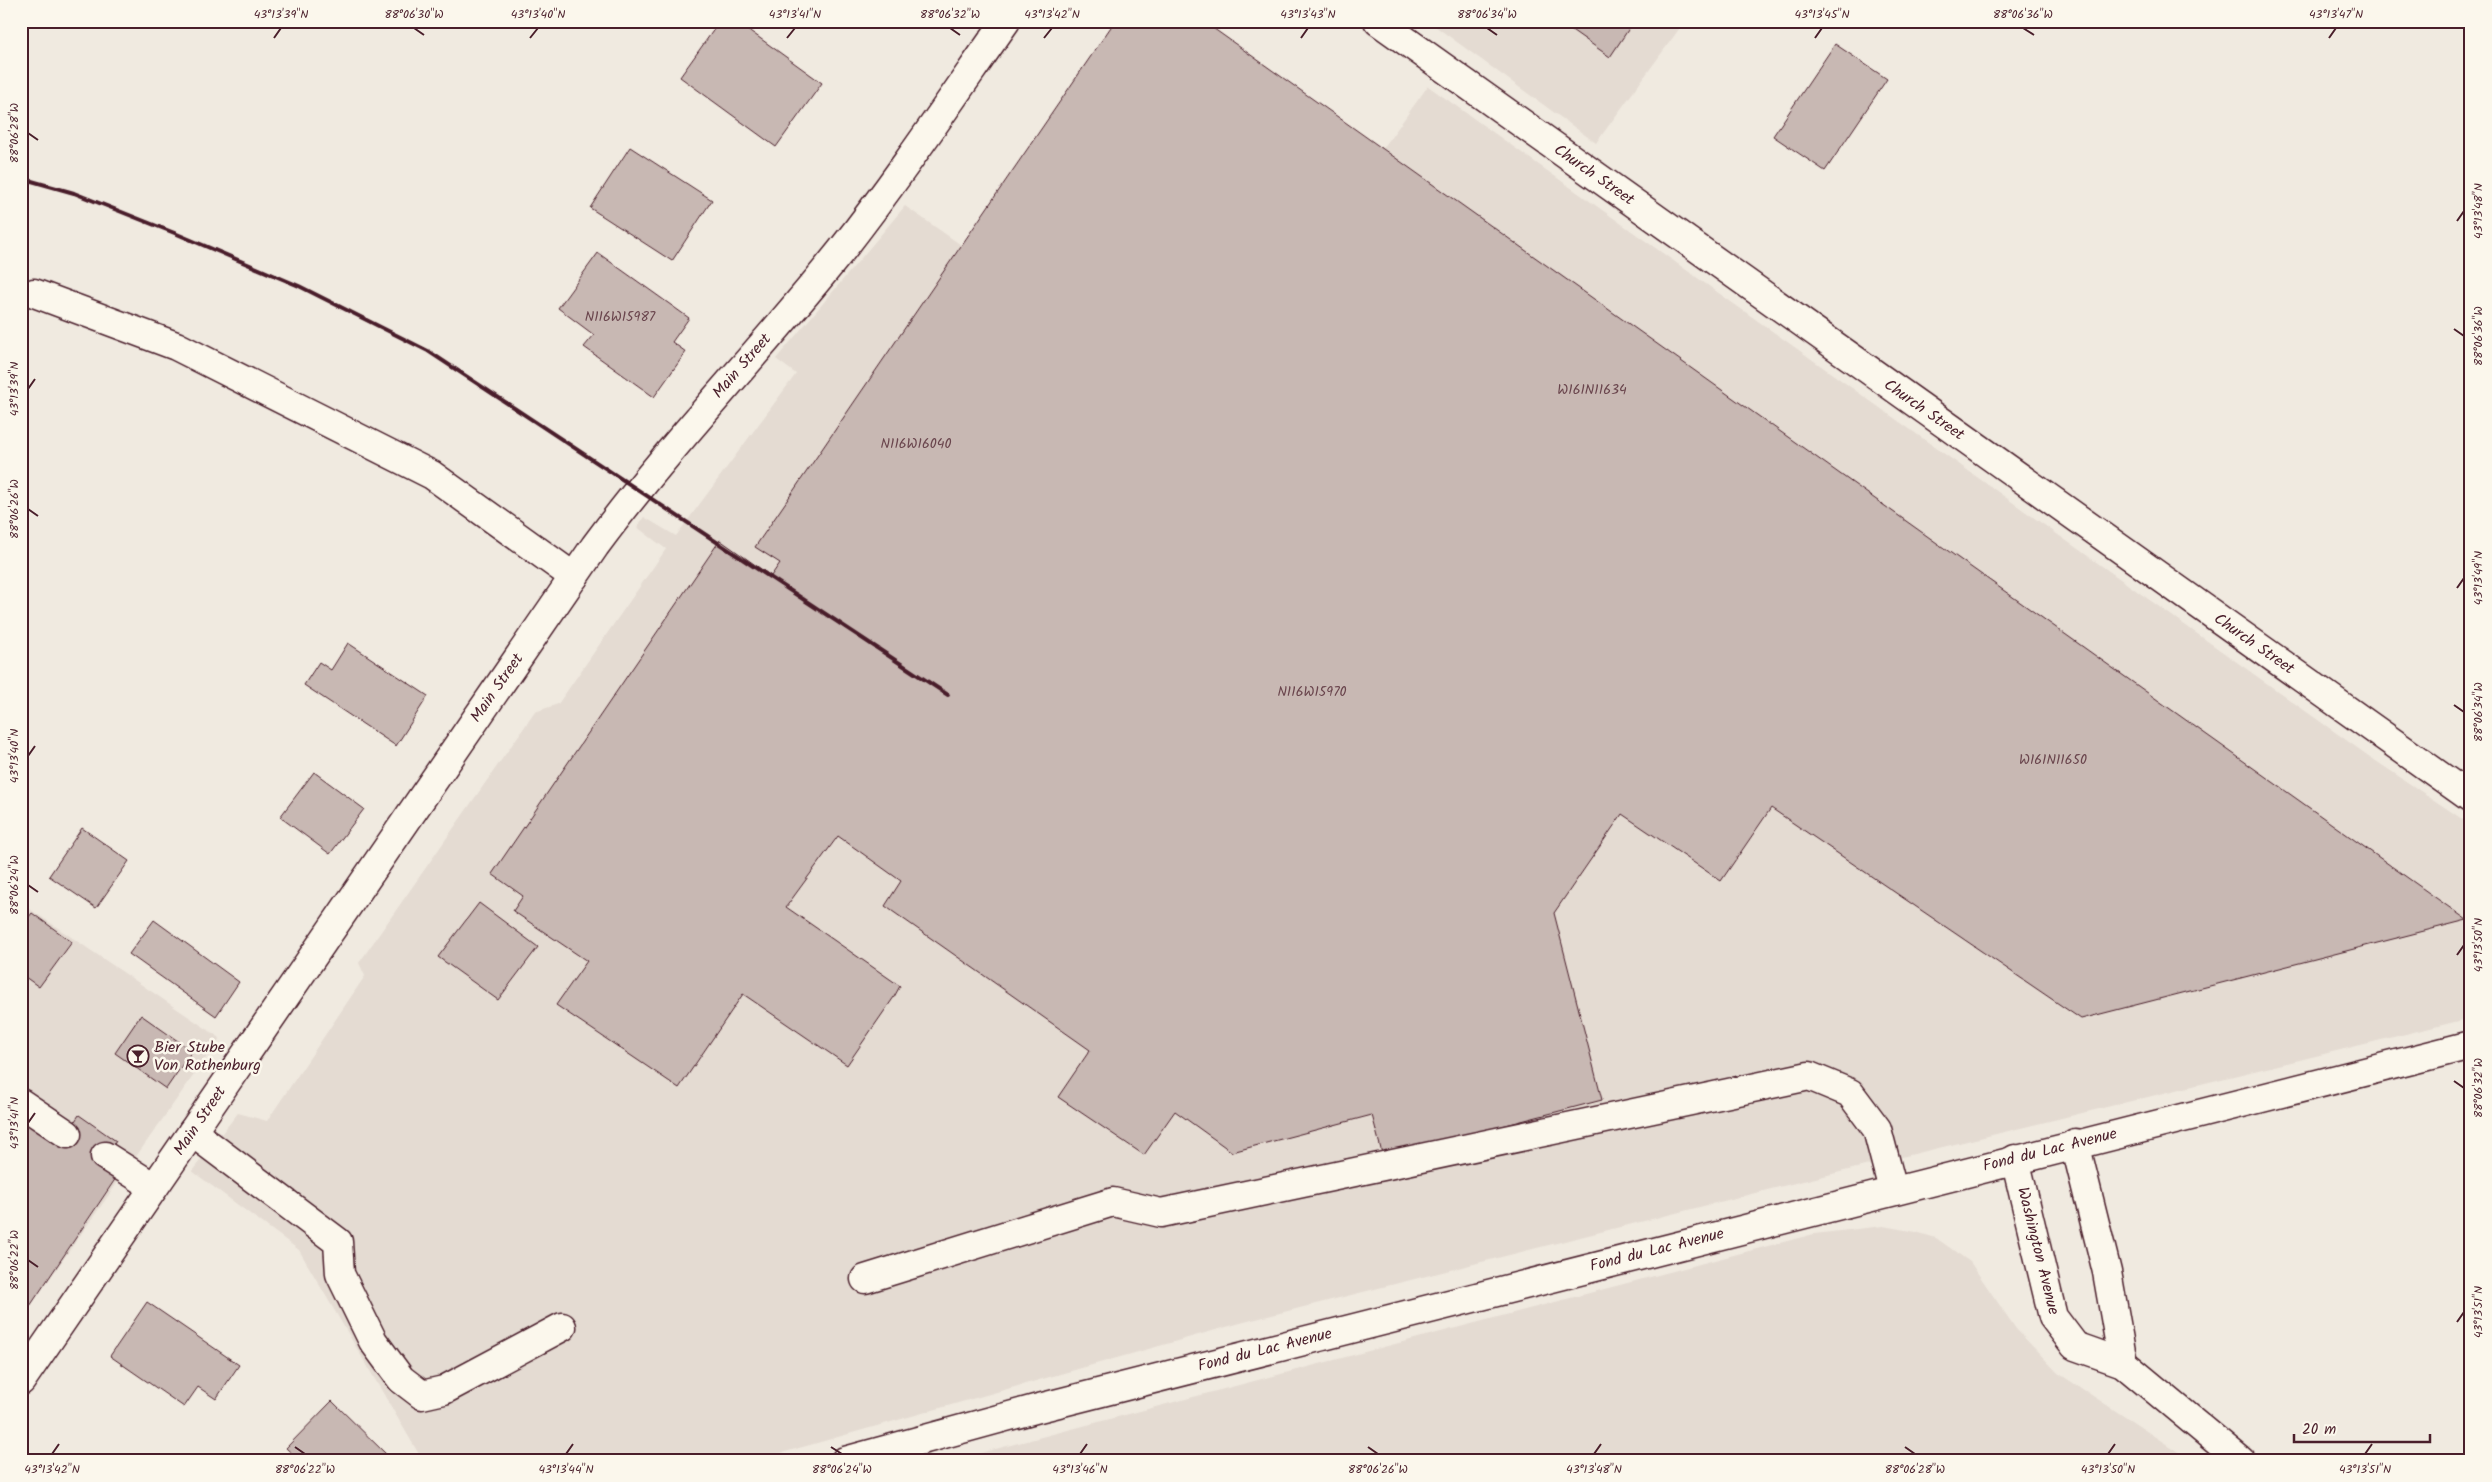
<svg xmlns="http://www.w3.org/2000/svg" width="2492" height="1482" viewBox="0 0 2492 1482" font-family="Kalam,sans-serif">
<rect width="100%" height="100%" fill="#f0eae0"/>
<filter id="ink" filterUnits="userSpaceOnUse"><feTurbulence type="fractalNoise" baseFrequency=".02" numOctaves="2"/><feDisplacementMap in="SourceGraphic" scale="10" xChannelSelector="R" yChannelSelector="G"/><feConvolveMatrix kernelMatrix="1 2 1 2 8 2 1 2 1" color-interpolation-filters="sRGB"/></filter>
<g filter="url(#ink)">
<!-- built -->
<g fill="#e4dbd2">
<polygon points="1428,21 1685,21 1596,143"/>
<polygon points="1428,86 2370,757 2471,825 2471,1018 1791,1184 1244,1322 753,1461 423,1461 299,1250 192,1171 238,1113 267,1121 365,976 359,963 535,712 558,704 666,549 637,527 644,517 676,536 796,374 776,359 905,206 1196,408"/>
<polygon points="21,903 220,1038 21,1319"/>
<polygon points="1883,1226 1916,1232 1936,1238 1970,1262 2016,1329 2058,1373 2192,1461 950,1461 1814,1234"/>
</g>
<!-- building -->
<g fill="#c8b8b3" stroke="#4a1f2b">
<polygon points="720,21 736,21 822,83 776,147 680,77"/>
<polygon points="1115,21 1203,21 2467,920 2081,1019 1771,808 1721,881 1622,814 1554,913 1602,1100 1383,1157 1372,1115 1232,1152 1175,1111 1144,1155 1058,1097 1090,1050 885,906 901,881 838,836 786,907 900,986 894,997 847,1065 743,994 679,1088 556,1005 587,961 513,911 523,896 492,874 720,540 771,576 780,563 755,547"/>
<polygon points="1559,21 1634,21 1610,57"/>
<polygon points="1835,44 1887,79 1825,171 1773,136"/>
<polygon points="630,147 712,200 672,261 590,208"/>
<polygon points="598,253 689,318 672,342 686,352 654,397 584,347 594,335 558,308"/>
<polygon points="348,643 428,696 396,746 304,685 319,662 331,670"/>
<polygon points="314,772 364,809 330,854 280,817"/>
<polygon points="82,828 129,861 96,908 49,876"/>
<polygon points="479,903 538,947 498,1000 438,957"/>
<polygon points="32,913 72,942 39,987 21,974 21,927"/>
<polygon points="154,920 239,982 216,1016 129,954"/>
<polygon points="141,1015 192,1051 166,1089 115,1053"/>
<polygon points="79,1115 116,1141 103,1161 120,1172 24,1315 21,1314 21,1120 59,1145"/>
<polygon points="147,1302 239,1365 216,1399 198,1387 184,1407 110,1356"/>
<polygon points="332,1401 389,1457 385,1461 300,1461 286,1448"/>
</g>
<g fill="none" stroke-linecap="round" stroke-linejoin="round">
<!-- service casing -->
<g stroke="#4a1f2b" stroke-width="31">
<g id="service">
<polyline points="34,293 176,346 432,475 574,577"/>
<polyline points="21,1103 67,1134"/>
<polyline points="192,1132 338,1242 340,1274 373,1341 401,1379 422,1395 444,1390 562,1327"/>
<polyline points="105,1156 154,1187"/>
<polyline points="865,1279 1113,1202 1161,1213 1809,1076 1850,1093 1877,1129 1893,1190"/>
</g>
</g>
<!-- minor casing -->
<g stroke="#4a1f2b" stroke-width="31">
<g id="minor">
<polyline points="1378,21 2471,798"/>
<polyline points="2075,1143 2107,1272 2123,1363"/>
<polyline points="2015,1159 2053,1317 2075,1346 2123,1363 2241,1461"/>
<path d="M21,1381L595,546C671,443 761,351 841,251C899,177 952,98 1006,21"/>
</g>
</g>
<!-- primary casing -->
<g stroke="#4a1f2b" stroke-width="31">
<polyline id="primary" points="845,1461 1035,1409 2471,1045"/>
</g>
<!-- service -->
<use href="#service" stroke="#fbf7ec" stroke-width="28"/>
<!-- minor -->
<use href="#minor" stroke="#fbf7ec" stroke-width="28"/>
<!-- primary -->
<use href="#primary" stroke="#fbf7ec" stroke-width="28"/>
<!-- rail -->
<polyline stroke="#4a1f2b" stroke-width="4" points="21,178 74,193 177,234 299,286 428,351 948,695"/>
</g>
</g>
<!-- ticks -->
<path fill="none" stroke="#4a1f2b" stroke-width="2" d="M414,28L424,35M950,28L960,35M1487,28L1497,35M2023,28L2034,35M274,38L281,28M530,38L538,28M787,38L795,28M1044,38L1052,28M1301,38L1308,28M1815,38L1822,28M2329,38L2336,28M28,133L38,140M2457,221L2464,211M2454,329L2464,336M28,389L35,379M28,509L38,516M2457,588L2464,578M2454,705L2464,712M28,756L35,746M28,885L38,892M2457,955L2464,945M2454,1081L2464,1088M28,1123L35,1113M28,1260L38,1267M2457,1322L2464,1312M295,1447L305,1454M831,1447L842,1454M1368,1447L1378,1454M1905,1447L1915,1454M52,1454L59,1444M566,1454L573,1444M1080,1454L1087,1444M1594,1454L1601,1444M2108,1454L2115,1444M2365,1454L2372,1444"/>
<!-- icons -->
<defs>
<g id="bar-ring" transform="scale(1.125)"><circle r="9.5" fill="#fbf7ec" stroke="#4a1f2b" stroke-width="1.5"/><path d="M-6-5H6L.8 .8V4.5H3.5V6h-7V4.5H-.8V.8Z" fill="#4a1f2b"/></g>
</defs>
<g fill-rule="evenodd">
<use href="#bar-ring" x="138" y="1056"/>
</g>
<g text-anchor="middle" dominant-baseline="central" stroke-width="5" stroke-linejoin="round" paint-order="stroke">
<!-- number labels -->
<g font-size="14" fill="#6a454d">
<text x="620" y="317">N116W15987</text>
<text x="1592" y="390">W161N11634</text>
<text x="916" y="444">N116W16040</text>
<text x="1312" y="692">N116W15970</text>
<text x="2053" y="760">W161N11650</text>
</g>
<!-- street labels -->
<g font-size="16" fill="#4a1f2b" stroke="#fbf7ec">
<text transform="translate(1594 175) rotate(35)">Church Street</text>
<text transform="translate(742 366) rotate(-49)">Main Street</text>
<text transform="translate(1924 410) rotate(35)">Church Street</text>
<text transform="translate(2254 644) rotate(35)">Church Street</text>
<text transform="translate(497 688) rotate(-55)">Main Street</text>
<text transform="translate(200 1121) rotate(-56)">Main Street</text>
<text transform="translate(2050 1150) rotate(-14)">Fond du Lac Avenue</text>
<text transform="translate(1657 1250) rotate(-14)">Fond du Lac Avenue</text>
<text transform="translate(2038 1251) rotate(76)">Washington Avenue</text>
<text transform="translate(1265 1350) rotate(-14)">Fond du Lac Avenue</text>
</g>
<!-- poi labels -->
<g font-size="16" fill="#4a1f2b" stroke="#fbf7ec" text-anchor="start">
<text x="154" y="1047">Bier Stube<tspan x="154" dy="18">Von Rothenburg</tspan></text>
</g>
</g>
<!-- margin -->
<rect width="2492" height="1482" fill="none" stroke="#fbf7ec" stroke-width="55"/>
<!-- scale -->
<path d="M2294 1434v8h136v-8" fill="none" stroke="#4a1f2b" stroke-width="2.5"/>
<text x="2302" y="1434" font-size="15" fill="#4a1f2b" stroke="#fbf7ec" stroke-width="4" paint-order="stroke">20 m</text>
<rect x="28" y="28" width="2436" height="1426" fill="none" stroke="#4a1f2b" stroke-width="2"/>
<g font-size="12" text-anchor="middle" fill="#4a1f2b">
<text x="281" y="18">43°13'39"N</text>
<text x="414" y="18">88°06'30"W</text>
<text x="538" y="18">43°13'40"N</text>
<text x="795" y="18">43°13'41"N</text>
<text x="950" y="18">88°06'32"W</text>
<text x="1052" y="18">43°13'42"N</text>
<text x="1308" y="18">43°13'43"N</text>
<text x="1487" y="18">88°06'34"W</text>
<text x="1822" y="18">43°13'45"N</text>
<text x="2023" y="18">88°06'36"W</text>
<text x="2336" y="18">43°13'47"N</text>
<text transform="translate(14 133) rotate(-90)" y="4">88°06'28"W</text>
<text transform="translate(2478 211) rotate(-90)" y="4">43°13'48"N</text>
<text transform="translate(2478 336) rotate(-90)" y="4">88°06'36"W</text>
<text transform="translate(14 389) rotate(-90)" y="4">43°13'39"N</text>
<text transform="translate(14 509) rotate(-90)" y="4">88°06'26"W</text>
<text transform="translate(2478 578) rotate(-90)" y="4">43°13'49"N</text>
<text transform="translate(2478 712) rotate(-90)" y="4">88°06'34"W</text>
<text transform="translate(14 756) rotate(-90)" y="4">43°13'40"N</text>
<text transform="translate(14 885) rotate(-90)" y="4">88°06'24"W</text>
<text transform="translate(2478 945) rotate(-90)" y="4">43°13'50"N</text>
<text transform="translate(2478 1088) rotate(-90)" y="4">88°06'32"W</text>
<text transform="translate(14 1123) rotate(-90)" y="4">43°13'41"N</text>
<text transform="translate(14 1260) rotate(-90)" y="4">88°06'22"W</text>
<text transform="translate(2478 1312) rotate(-90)" y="4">43°13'51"N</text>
<text x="52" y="1473">43°13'42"N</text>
<text x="305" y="1473">88°06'22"W</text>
<text x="566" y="1473">43°13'44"N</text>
<text x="842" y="1473">88°06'24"W</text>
<text x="1080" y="1473">43°13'46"N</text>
<text x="1378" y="1473">88°06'26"W</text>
<text x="1594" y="1473">43°13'48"N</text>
<text x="1915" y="1473">88°06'28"W</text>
<text x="2108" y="1473">43°13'50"N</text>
<text x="2365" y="1473">43°13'51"N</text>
</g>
</svg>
